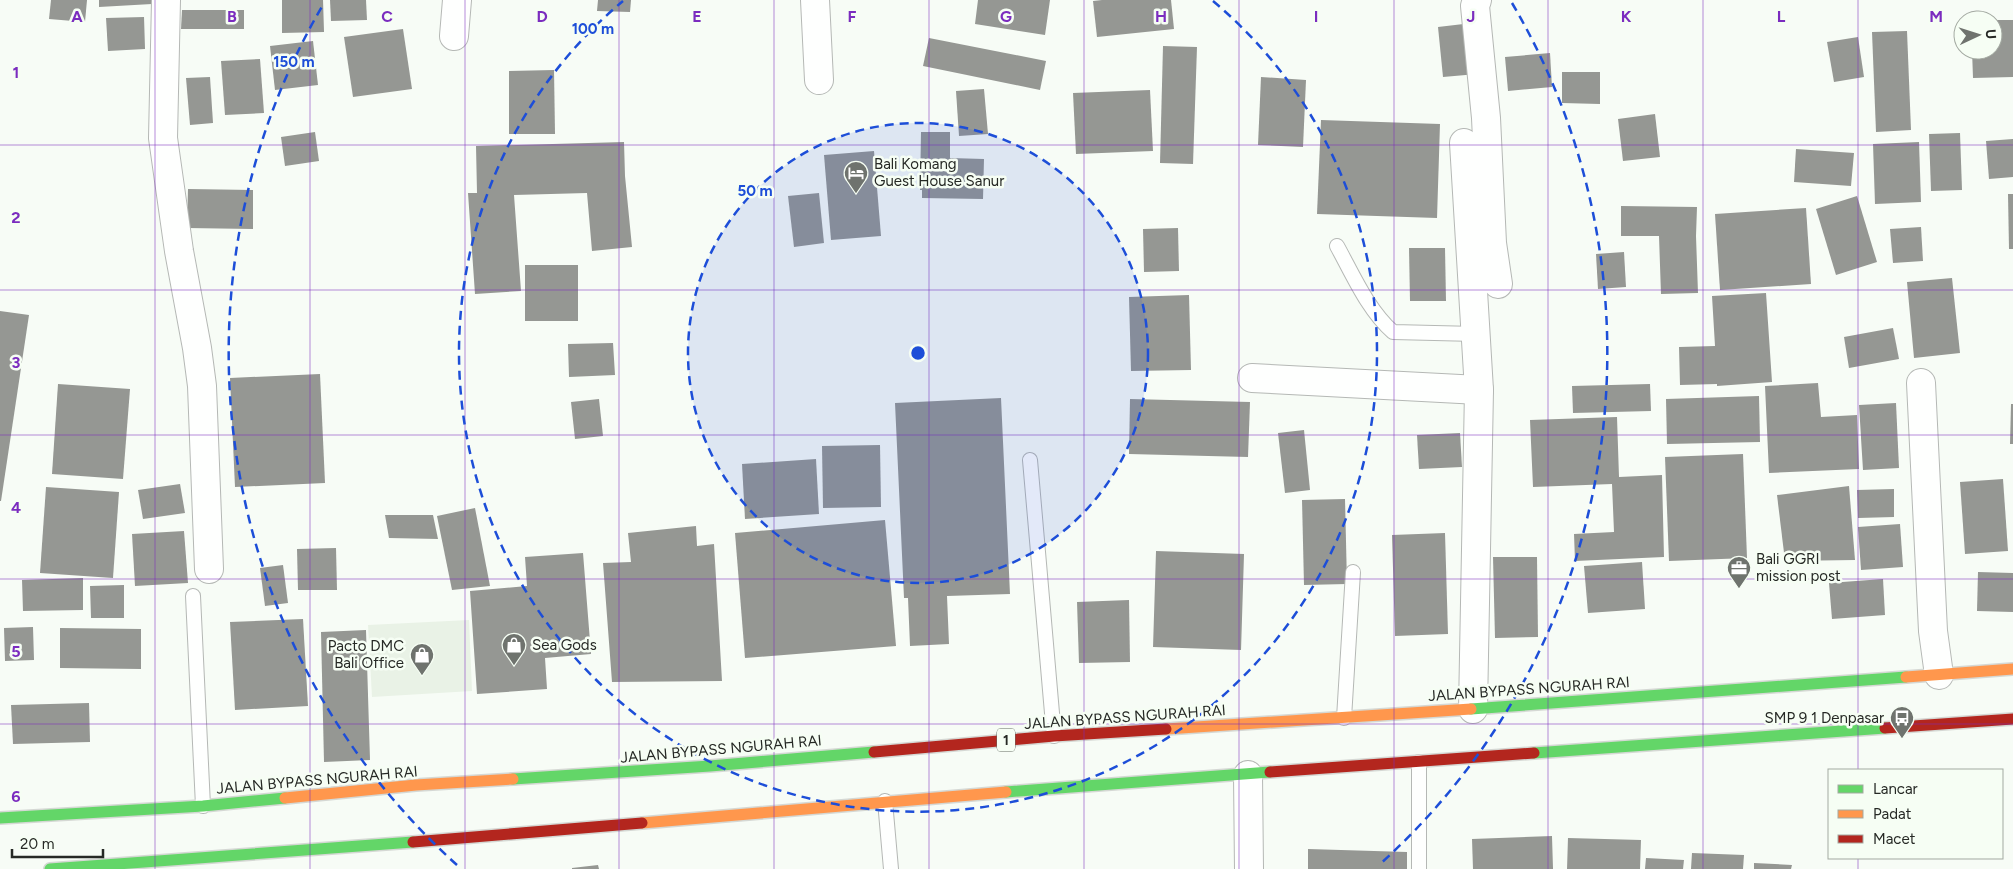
<svg xmlns="http://www.w3.org/2000/svg" width="2013" height="869" viewBox="0 0 2013 869" font-family="Figtree,sans-serif">
<rect width="100%" height="100%" fill="#f7fcf6"/>
<!-- built -->
<polygon fill="#e9f2e6" points="469,620 472,691 372,697 368,625"/>
<!-- building -->
<g fill="#959793">
<polygon points="51,0 87,0 85,22 49,19"/>
<polygon points="99,0 152,0 152,4 99,7"/>
<polygon points="282,0 323,0 324,32 282,33"/>
<polygon points="330,0 366,0 367,20 331,21"/>
<polygon points="598,0 631,0 630,12 597,11"/>
<polygon points="978,0 1050,0 1045,35 975,24"/>
<polygon points="1102,0 1171,0 1174,29 1097,37 1093,1"/>
<polygon points="182,10 244,10 244,29 181,29"/>
<polygon points="144,17 145,49 108,51 106,18"/>
<polygon points="1993,20 2013,20 2013,77 1973,78 1972,50 1993,50"/>
<polygon points="1472,23 1477,74 1443,77 1438,27"/>
<polygon points="403,29 412,89 353,97 344,37"/>
<polygon points="1907,31 1911,130 1876,132 1872,32"/>
<polygon points="1858,37 1864,77 1834,82 1827,42"/>
<polygon points="929,38 1046,61 1040,90 923,66"/>
<polygon points="313,41 318,85 275,90 270,46"/>
<polygon points="1163,46 1197,47 1193,164 1160,163"/>
<polygon points="1550,53 1552,87 1508,91 1505,57"/>
<polygon points="260,59 264,113 225,115 221,61"/>
<polygon points="554,70 555,134 509,134 509,71"/>
<polygon points="1562,72 1600,72 1600,104 1562,103"/>
<polygon points="210,77 213,123 190,125 186,78"/>
<polygon points="1261,77 1306,80 1303,147 1258,145"/>
<polygon points="984,89 988,134 959,136 956,91"/>
<polygon points="1150,90 1153,151 1076,154 1073,93"/>
<polygon points="1655,114 1660,157 1623,161 1618,119"/>
<polygon points="1321,120 1440,124 1437,218 1317,214"/>
<polygon points="315,132 319,161 285,166 281,137"/>
<polygon points="921,132 950,132 950,158 984,159 983,199 922,198 922,190 920,190"/>
<polygon points="1960,133 1962,190 1931,191 1929,134"/>
<polygon points="2013,139 2013,177 1989,179 1986,141"/>
<polygon points="624,142 625,176 632,247 592,251 587,193 514,195 521,291 475,294 468,193 477,193 476,146"/>
<polygon points="1919,142 1921,202 1875,204 1873,144"/>
<polygon points="1796,149 1854,153 1851,186 1794,182"/>
<polygon points="874,151 881,236 831,240 824,155"/>
<polygon points="188,189 253,190 253,229 187,228"/>
<polygon points="819,193 824,243 794,247 788,196"/>
<polygon points="2008,194 2013,194 2013,249 2009,249"/>
<polygon points="1857,196 1877,262 1836,275 1816,209"/>
<polygon points="1621,206 1697,207 1696,236 1698,293 1661,294 1659,236 1621,236"/>
<polygon points="1806,208 1811,284 1720,290 1715,214"/>
<polygon points="1921,227 1923,261 1893,263 1890,229"/>
<polygon points="1178,228 1179,271 1144,272 1143,229"/>
<polygon points="1409,248 1445,248 1446,301 1410,301"/>
<polygon points="1624,252 1626,287 1598,289 1596,254"/>
<rect x="525" y="265" width="53" height="56"/>
<polygon points="1952,278 1960,353 1914,358 1907,282"/>
<polygon points="1766,293 1772,382 1717,386 1717,384 1680,385 1679,347 1715,346 1712,296"/>
<polygon points="1189,295 1191,370 1131,371 1129,297"/>
<polygon points="0,311 29,315 1,501 0,501"/>
<polygon points="1893,328 1899,359 1849,368 1844,337"/>
<polygon points="613,343 615,375 569,377 568,344"/>
<polygon points="320,374 325,483 235,487 230,378"/>
<polygon points="1818,383 1821,417 1857,415 1859,469 1769,473 1765,386"/>
<polygon points="58,384 130,389 123,479 52,474"/>
<polygon points="1650,384 1651,411 1573,413 1572,386"/>
<polygon points="1759,396 1760,442 1667,444 1666,399"/>
<polygon points="1001,398 1010,594 947,596 949,644 910,646 908,598 904,598 895,403"/>
<polygon points="599,399 603,436 575,439 571,402"/>
<polygon points="1130,399 1250,402 1248,457 1129,454"/>
<polygon points="1896,403 1899,468 1863,470 1859,405"/>
<polygon points="2011,404 2013,404 2013,444 2010,444"/>
<polygon points="1617,417 1619,477 1662,475 1664,557 1575,561 1574,534 1614,532 1612,484 1533,487 1530,420"/>
<polygon points="1304,430 1310,490 1285,493 1278,433"/>
<polygon points="1460,433 1462,467 1419,469 1417,435"/>
<polygon points="880,445 881,507 823,508 822,446"/>
<polygon points="1743,454 1747,558 1669,561 1665,457"/>
<polygon points="816,459 819,514 745,519 742,464"/>
<polygon points="2003,479 2008,551 1965,554 1960,482"/>
<polygon points="180,484 185,513 143,519 138,490"/>
<polygon points="1849,486 1855,560 1785,561 1777,495"/>
<polygon points="46,487 119,492 113,578 40,573"/>
<polygon points="1894,489 1894,517 1858,518 1857,490"/>
<polygon points="1345,499 1347,584 1304,585 1302,500"/>
<polygon points="475,508 490,586 452,590 437,516"/>
<polygon points="385,515 433,515 438,539 389,538"/>
<polygon points="885,520 896,646 745,658 735,533"/>
<polygon points="1900,524 1903,567 1861,570 1858,527"/>
<polygon points="696,526 697,546 714,544 722,681 612,682 603,563 631,562 628,533"/>
<polygon points="184,531 188,583 135,586 132,534"/>
<polygon points="1445,533 1448,634 1395,636 1392,535"/>
<polygon points="336,548 337,590 298,590 297,549"/>
<polygon points="1156,551 1244,554 1241,650 1153,647"/>
<polygon points="583,553 591,654 545,658 547,689 477,694 470,591 527,586 525,557"/>
<polygon points="1493,557 1537,557 1538,637 1495,638"/>
<polygon points="1642,562 1645,609 1588,613 1584,566"/>
<polygon points="283,565 288,603 265,606 260,568"/>
<polygon points="1978,572 2013,573 2013,612 1977,611"/>
<polygon points="83,578 83,610 23,611 22,580"/>
<polygon points="1883,579 1885,615 1832,619 1829,583"/>
<polygon points="124,585 124,618 91,618 90,586"/>
<polygon points="1129,600 1130,662 1079,663 1077,602"/>
<polygon points="303,619 308,706 235,710 230,622"/>
<polygon points="33,627 34,660 5,661 4,628"/>
<polygon points="60,628 141,629 141,669 60,668"/>
<polygon points="366,630 370,760 324,762 321,632"/>
<polygon points="89,703 90,742 13,744 11,705"/>
<polygon points="1552,836 1553,869 1473,869 1472,839"/>
<polygon points="1568,838 1641,840 1640,869 1567,869"/>
<polygon points="1308,849 1407,852 1407,869 1308,869"/>
<polygon points="1692,853 1744,855 1743,869 1691,869"/>
<polygon points="1646,858 1684,860 1683,869 1645,869"/>
<polygon points="1754,863 1792,865 1791,869 1754,869"/>
<polygon points="598,865 599,869 572,869 572,868"/>
</g>
<g fill="none" stroke-linecap="round" stroke-linejoin="round">
<!-- lane casing -->
<g stroke="#b5b8b5" stroke-width="16">
<g id="lane">
<path d="M1337,246C1353,275 1368,310 1393,332L1476,334"/>
<polyline points="1030,460 1054,736"/>
<polyline points="193,596 203,806"/>
<polyline points="1344,718 1353,572"/>
<polyline points="885,801 891,869"/>
<polyline points="1419,869 1419,762"/>
</g>
</g>
<!-- street casing -->
<g stroke="#b5b8b5" stroke-width="30">
<g id="street">
<polyline points="166,0 163,138 179,251 197,348 202,386 209,569"/>
<polyline points="815,0 819,80"/>
<polyline points="1477,0 1475,6 1486,118 1492,243 1498,284"/>
<polyline points="454,36 457,0"/>
<polyline points="1464,143 1479,390 1473,709"/>
<polyline points="1252,378 1479,390"/>
<polyline points="1921,383 1933,631 1939,675"/>
<polyline points="1248,775 1249,869"/>
</g>
</g>
<!-- fast casing -->
<g stroke="#d5d8d4" stroke-width="14">
<g id="fast">
<polyline points="1471,709 1906,677"/>
<polyline points="1534,753 1885,728"/>
<polyline points="513,779 710,766 874,752"/>
<polyline points="1006,792 1270,772"/>
<polyline points="0,818 203,806 285,798"/>
<polyline points="50,869 413,842"/>
</g>
</g>
<!-- slow casing -->
<g stroke="#d5d8d4" stroke-width="14">
<g id="slow">
<polyline points="1906,677 2013,669"/>
<polyline points="1166,729 1471,709"/>
<polyline points="285,798 416,785 513,779"/>
<polyline points="642,823 1006,792"/>
</g>
</g>
<!-- jam casing -->
<g stroke="#d5d8d4" stroke-width="14">
<g id="jam">
<polyline points="1885,728 2013,719"/>
<polyline points="874,752 1054,736 1166,729"/>
<polyline points="1270,772 1534,753"/>
<polyline points="413,842 642,823"/>
</g>
</g>
<!-- lane -->
<use href="#lane" stroke="#fefffe" stroke-width="14"/>
<!-- street -->
<use href="#street" stroke="#fefffe" stroke-width="28"/>
<!-- fast -->
<use href="#fast" stroke="#63d668" stroke-width="11"/>
<!-- slow -->
<use href="#slow" stroke="#ff974d" stroke-width="11"/>
<!-- jam -->
<use href="#jam" stroke="#b3261e" stroke-width="11"/>
</g>
<!-- grid -->
<path fill="none" stroke="#7b2cbf" stroke-width="1" stroke-opacity="0.55" d="M155,0V869M310,0V869M465,0V869M619,0V869M774,0V869M929,0V869M1084,0V869M1239,0V869M1394,0V869M1548,0V869M1703,0V869M1858,0V770M0,145H2013M0,290H2013M0,435H2013M0,579H2013M0,724H2013M1858,858V869"/>
<!-- distance rings -->
<circle cx="918" cy="353" r="230" fill="#1d4ed8" fill-opacity=".12"/>
<g fill="none" stroke="#1d4ed8" stroke-width="2.5" stroke-dasharray="9 6">
<circle cx="918" cy="353" r="230"/>
<path d="M1213 1A459 459 0 1 1 623 1"/>
<path d="M457 865A689 689 0 0 1 324 3M1512 3A689 689 0 0 1 1379 865"/>
</g>
<!-- icons -->
<defs>
<g id="hotel-pin" transform="scale(1.25)"><path d="M0 17L-7.5 6A9.5 9.5 0 1 1 7.5 6Z" fill="#6f736e" stroke="#f6fef4"/><path d="M-6-4.5h1.5V1H6V5H4.5V3h-9V5H-6ZM-4 0a1.8 1.8 0 1 1 3.6 0ZM.5 0V-2.5h3Q6-2.5 6 0Z" fill="#fff"/></g>
<g id="office-pin" transform="scale(1.25)"><path d="M0 17L-7.5 6A9.5 9.5 0 1 1 7.5 6Z" fill="#6f736e" stroke="#f6fef4"/><path d="M-6-3h4V-5.5h4V-3h4V5H-6ZM-1-4.5V-3h2v-1.5ZM-6 0V1H6V0Z" fill="#fff"/></g>
<g id="shop-pin" transform="scale(1.25)"><path d="M0 17L-7.5 6A9.5 9.5 0 1 1 7.5 6Z" fill="#6f736e" stroke="#f6fef4"/><path d="M-5-2.5h2.3a2.7 3.5 0 0 1 5.4 0H5L5.5 6h-11ZM-1.5-2.5h3a1.5 2.3 0 0 0-3 0Z" fill="#fff"/></g>
<g id="bus-pin" transform="scale(1.25)"><path d="M0 17L-7.5 6A9.5 9.5 0 1 1 7.5 6Z" fill="#6f736e" stroke="#f6fef4"/><path d="M-5-6H5V4H4V6H2V4H-2V6H-4V4H-5ZM-3.5-4V0h7V-4ZM-3.5 1.2v1.5H-2V1.2ZM2 1.2v1.5H3.5V1.2Z" fill="#fff"/></g>
</defs>
<g fill-rule="evenodd">
<use href="#hotel-pin" x="856" y="173"/>
<use href="#office-pin" x="1739" y="568"/>
<use href="#shop-pin" x="514" y="645"/>
<use href="#shop-pin" x="422" y="655"/>
<use href="#bus-pin" x="1902" y="718"/>
</g>
<g text-anchor="middle" dominant-baseline="central" stroke-width="5" stroke-linejoin="round" paint-order="stroke">
<!-- shield labels -->
<rect fill="#f6fef4" stroke="#646963" stroke-width="1" x="997" y="728.5" width="18" height="23" rx="4"/>
<g font-size="14" font-weight="bold" fill="#262925">
<text x="1006" y="740">1</text>
</g>
<!-- poi labels -->
<g font-size="15" fill="#262925" stroke="#f6fef4" text-anchor="start">
<text x="874" y="164">Bali Komang<tspan x="874" dy="17">Guest House Sanur</tspan></text>
<text x="1756" y="559">Bali GGRI<tspan x="1756" dy="17">mission post</tspan></text>
<text x="532" y="645">Sea Gods</text>
<text x="404" y="646" text-anchor="end">Pacto DMC<tspan x="404" dy="17">Bali Office</tspan></text>
<text x="1884" y="718" text-anchor="end">SMP 9 1 Denpasar</text>
</g>
<!-- street labels -->
<g font-size="15" fill="#262925" stroke="#f6fef4">
<text transform="translate(1529 689) rotate(-4)">JALAN BYPASS NGURAH RAI</text>
<text transform="translate(1125 717) rotate(-4)">JALAN BYPASS NGURAH RAI</text>
<text transform="translate(721 749) rotate(-5)">JALAN BYPASS NGURAH RAI</text>
<text transform="translate(317 780) rotate(-5)">JALAN BYPASS NGURAH RAI</text>
</g>
</g>
<g font-size="16" text-anchor="middle" font-weight="bold" fill="#7b2cbf" stroke="#f6fef4" stroke-width="5" stroke-linejoin="round" paint-order="stroke">
<text x="77" y="22">A</text>
<text x="232" y="22">B</text>
<text x="387" y="22">C</text>
<text x="542" y="22">D</text>
<text x="697" y="22">E</text>
<text x="852" y="22">F</text>
<text x="1006" y="22">G</text>
<text x="1161" y="22">H</text>
<text x="1316" y="22">I</text>
<text x="1471" y="22">J</text>
<text x="1626" y="22">K</text>
<text x="1781" y="22">L</text>
<text x="1936" y="22">M</text>
<text x="16" y="78">1</text>
<text x="16" y="223">2</text>
<text x="16" y="368">3</text>
<text x="16" y="513">4</text>
<text x="16" y="657">5</text>
<text x="16" y="802">6</text>
</g>
<circle cx="918" cy="353" r="8" fill="#1d4ed8" stroke="#f6fef4" stroke-width="2.5"/>
<g font-size="15" text-anchor="middle" font-weight="bold" fill="#1d4ed8" stroke="#f6fef4" stroke-width="5" stroke-linejoin="round" paint-order="stroke">
<text x="593" y="34">100 m</text>
<text x="294" y="67">150 m</text>
<text x="755" y="196">50 m</text>
</g>
<!-- legend -->
<rect x="1828" y="769" width="175" height="90" fill="#f6fef4" stroke="#a3a9a1"/>
<rect x="1838" y="785" width="25" height="8" fill="#63d668" stroke="#a3a9a1"/>
<text x="1873" y="794" font-size="15" fill="#262925">Lancar</text>
<rect x="1838" y="810" width="25" height="8" fill="#ff974d" stroke="#a3a9a1"/>
<text x="1873" y="819" font-size="15" fill="#262925">Padat</text>
<rect x="1838" y="835" width="25" height="8" fill="#b3261e" stroke="#a3a9a1"/>
<text x="1873" y="844" font-size="15" fill="#262925">Macet</text>
<!-- north arrow -->
<g transform="translate(1978 35) rotate(86)"><circle r="24" fill="#f6fef4" stroke="#a3a9a1"/>
<path d="M0-4L9 19L0 12L-9 19Z" fill="#6f736e"/>
<text y="-8" font-size="14" font-weight="bold" text-anchor="middle" fill="#262925">U</text>
</g>
<!-- scale -->
<path d="M12 849v8h91v-8" fill="none" stroke="#262925" stroke-width="2.5"/>
<text x="20" y="849" font-size="15" fill="#262925" stroke="#f6fef4" stroke-width="4" paint-order="stroke">20 m</text>
</svg>
